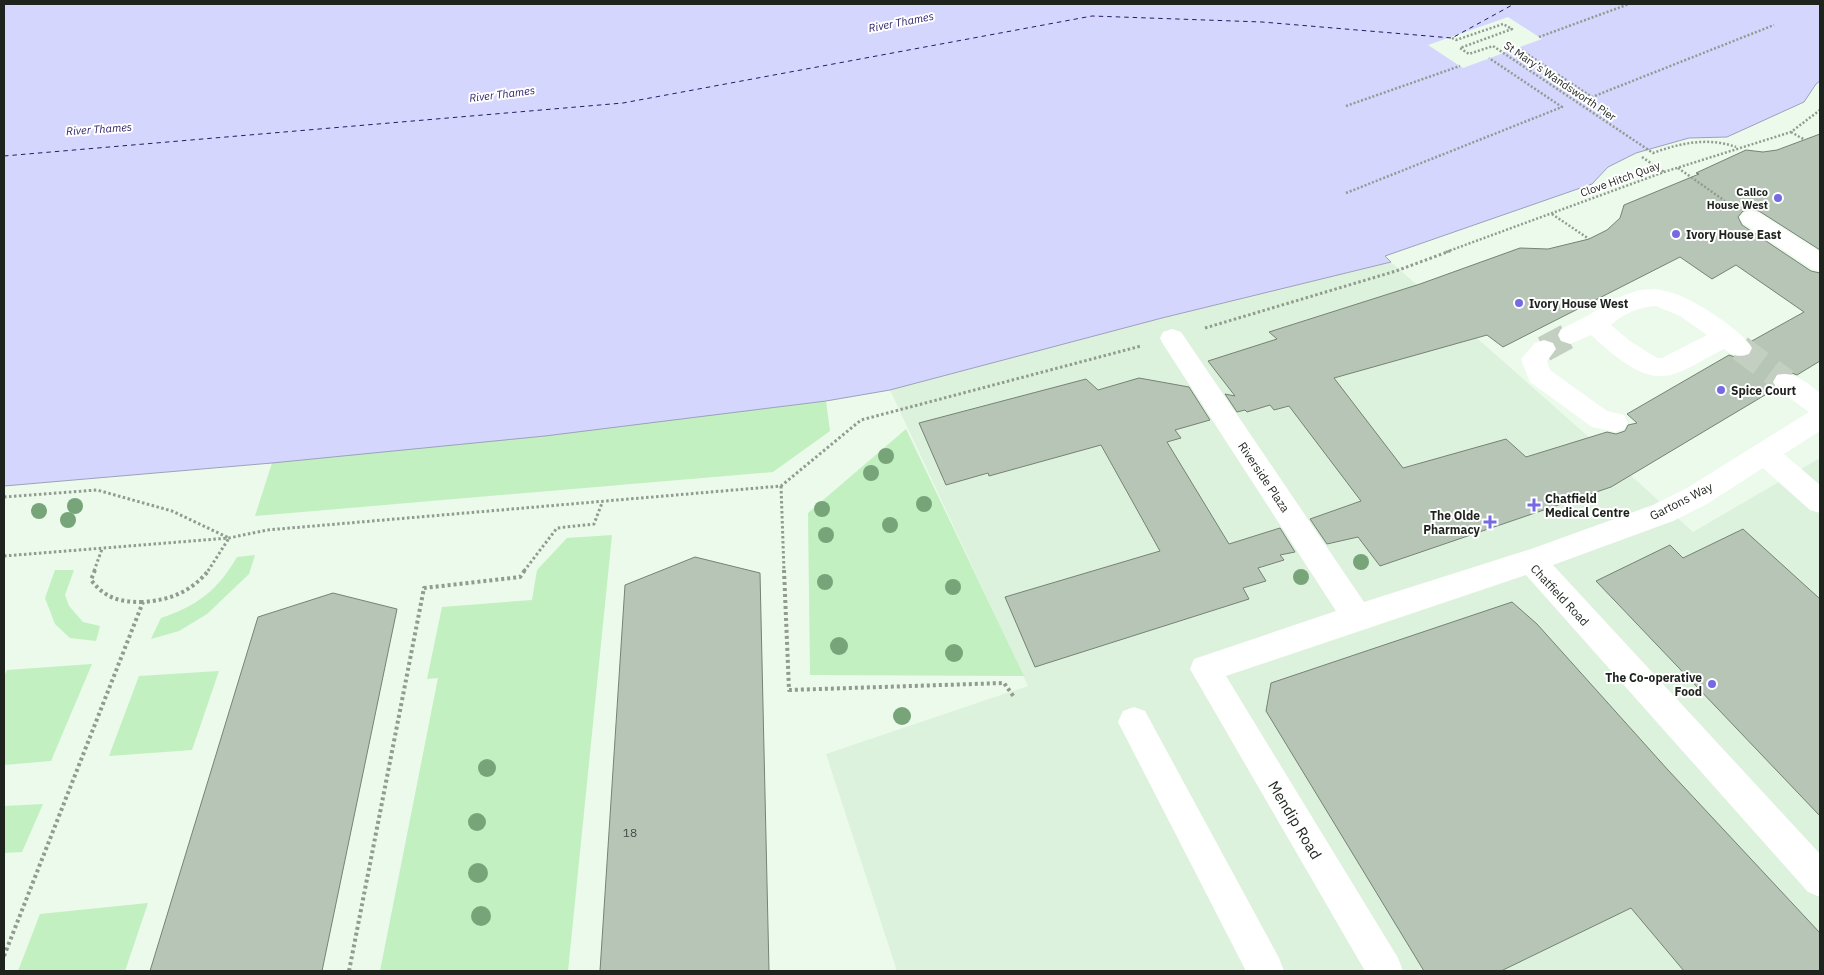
<svg xmlns="http://www.w3.org/2000/svg" width="1824" height="975" viewBox="0 0 1824 975" font-family="'IBM Plex Sans',sans-serif">
<rect width="100%" height="100%" fill="#ebfaea"/>
<!-- built -->
<polygon fill="#ddf2dc" points="1391,262 1582,431 1693,532 1820,458 1820,971 897,971 826,754 1028,686 890,390 1162,318"/>
<!-- green -->
<g fill="#c2f0c1">
<polygon points="826,401 830,431 773,472 255,516 272,463"/>
<polygon points="906,429 1024,676 810,675 808,513"/>
<polygon points="612,535 568,971 380,971 438,678 427,679 442,607 532,600 537,570 567,538"/>
<path d="M255,555L249,574L207,614L179,631L151,639L161,618C197,606 218,590 237,557Z"/>
<polygon points="55,570 74,570 65,595 69,606 83,622 100,626 96,641 70,638 55,624 45,598"/>
<polygon points="92,664 51,761 4,765 4,676 7,670"/>
<polygon points="219,671 192,750 109,756 139,676"/>
<polygon points="43,804 22,852 4,853 4,806"/>
<polygon points="148,903 125,971 18,971 40,914"/>
</g>
<!-- water -->
<polygon fill="#d5d6fe" stroke="#9ea0bb" points="4,4 1820,4 1820,81 1816,84 1804,102 1727,137 1689,138 1636,153 1608,167 1592,184 1385,256 1391,262 1162,318 890,390 826,401 545,436 272,463 4,486"/>
<!-- pier -->
<polygon fill="#ebfaea" points="1508,17 1542,39 1463,68 1428,45"/>
<g fill="none" stroke-linecap="round" stroke-linejoin="round">
<!-- ferry -->
<polyline stroke="#281b64" stroke-width="1" stroke-dasharray="4.5 4" stroke-linecap="butt" points="4,156 623,103 1092,16 1262,22 1452,38 1514,4"/>
</g>
<!-- building -->
<g fill="#b7c5b6" stroke="#758375" fill-rule="evenodd">
<path d="M1820,134V250L1759,211L1751,209L1743,211L1738,217L1742,225L1811,271L1820,273V361L1797,375L1789,372L1777,373L1771,381L1775,389L1611,487L1380,566L1358,537L1327,544L1310,519L1361,501L1289,406L1274,410L1270,405L1247,412L1245,410L1237,412L1225,394L1235,396L1208,361L1277,339L1269,332L1420,284L1520,248L1548,249L1589,239L1607,230L1620,218L1624,205L1699,174L1696,173L1746,150L1763,152L1777,150ZM1680,257L1712,279L1736,265L1804,312L1750,342L1754,349L1750,356L1738,358L1729,355L1627,414L1637,423L1628,425L1625,431L1616,434L1607,432L1526,457L1506,439L1403,468L1334,378L1487,335L1503,347Z"/>
<polygon points="1139,378 1189,387 1210,420 1175,430 1181,438 1167,442 1229,544 1280,528 1295,552 1280,555 1284,560 1258,568 1266,581 1243,588 1249,599 1035,667 1005,597 1160,551 1101,445 989,476 988,473 946,485 919,423 1086,379 1098,390"/>
<polygon points="1743,529 1820,599 1820,816 1596,581 1670,545 1683,558"/>
<polygon points="695,557 760,573 769,971 600,971 625,585"/>
<polygon points="333,593 397,609 322,971 150,971 258,617"/>
<polygon points="1512,602 1537,624 1668,770 1820,933 1820,971 1684,971 1631,908 1501,971 1424,971 1266,711 1271,683"/>
</g>
<g fill="none" stroke-linecap="round" stroke-linejoin="round">
<!-- minor-tunnel -->
<g stroke="#c2cfc1" stroke-width="26" stroke-dasharray="26 13" stroke-linecap="butt">
<polyline points="1740,348 1786,382"/>
<polyline points="1544,349 1570,335"/>
</g>
<!-- path-far2 -->
<g stroke="#919b90" stroke-width="2.5" stroke-dasharray="2 2" stroke-linecap="butt">
<polyline points="1539,37 1629,4"/>
<path d="M1452,38L1456,40L1503,24L1512,29L1460,48L1469,54L1493,46L1653,153C1680,143 1708,137 1736,147"/>
<polyline points="1518,48 1592,97 1774,25"/>
<polyline points="1346,106 1460,66"/>
<polyline points="1791,132 1805,140"/>
<polyline points="1642,157 1664,172"/>
<polyline points="1678,168 1725,201"/>
<polyline points="1346,193 1562,107 1489,58"/>
<polyline points="1552,214 1589,239"/>
<polyline points="1446,252 1664,172 1791,132 1820,110"/>
</g>
<!-- path-far1 -->
<g stroke="#919b90" stroke-width="3" stroke-dasharray="2.5 2.5" stroke-linecap="butt">
<polyline points="1205,328 1396,271 1450,251"/>
<polyline points="781,486 784,571"/>
<polyline points="4,497 97,490 172,511 229,538"/>
<polyline points="4,556 229,538 267,530 781,486 861,420 1141,346"/>
<polyline points="94,571 102,549"/>
<polyline points="208,571 229,538"/>
<polyline points="524,571 557,528 594,524 602,503"/>
</g>
<!-- path -->
<g stroke="#919b90" stroke-width="4" stroke-dasharray="3 3" stroke-linecap="butt">
<path d="M95,570L91,580C106,599 120,602 143,602"/>
<polyline points="784,570 789,690 1004,683 1014,697"/>
<path d="M4,956L143,602C170,600 191,592 209,570"/>
<polyline points="349,971 424,588 520,577 525,570"/>
</g>
<!-- minor -->
<g fill="#fff" fill-rule="evenodd">
<polygon points="1751,211 1759,213 1820,252 1820,271 1812,269 1743,223 1740,218 1743,213"/>
<path d="M1656,289C1665,291 1675,293 1683,297C1700,304 1744,332 1752,348L1749,354C1738,358 1732,355 1724,349C1707,357 1681,375 1664,376C1638,379 1609,351 1591,335L1570,344L1561,341L1558,335L1561,329L1589,315L1611,300L1639,290ZM1656,306L1680,316L1707,335L1662,358H1657L1630,341L1611,325C1624,313 1639,307 1656,306Z"/>
<path d="M1172,329L1181,332L1364,602L1531,549L1653,505L1687,488L1809,412L1777,389L1773,382L1777,375C1794,370 1807,383 1820,393V431L1784,454L1820,485V513L1810,510L1763,468L1707,504L1673,521L1553,565L1820,854V897L1808,892L1526,575L1226,676L1398,958L1403,971H1365L1190,669L1194,659L1336,611L1163,344L1160,338L1163,332Z"/>
<polygon points="1544,340 1553,343 1556,349 1547,361 1550,370 1607,411 1624,415 1628,422 1624,429 1615,432 1592,427 1530,382 1521,359 1535,343"/>
<polygon points="1134,707 1145,711 1279,958 1284,971 1246,971 1118,722 1123,711"/>
</g>
</g>
<!-- trees -->
<g fill="#77a579">
<circle cx="886" cy="456" r="8"/>
<circle cx="871" cy="473" r="8"/>
<circle cx="924" cy="504" r="8"/>
<circle cx="75" cy="506" r="8"/>
<circle cx="822" cy="509" r="8"/>
<circle cx="39" cy="511" r="8"/>
<circle cx="68" cy="520" r="8"/>
<circle cx="890" cy="525" r="8"/>
<circle cx="826" cy="535" r="8"/>
<circle cx="1361" cy="562" r="8"/>
<circle cx="1301" cy="577" r="8"/>
<circle cx="825" cy="582" r="8"/>
<circle cx="953" cy="587" r="8"/>
<circle cx="839" cy="646" r="9"/>
<circle cx="954" cy="653" r="9"/>
<circle cx="902" cy="716" r="9"/>
<circle cx="487" cy="768" r="9"/>
<circle cx="477" cy="822" r="9"/>
<circle cx="478" cy="873" r="10"/>
<circle cx="481" cy="916" r="10"/>
</g>
<!-- markers -->
<g fill="#7669e4" stroke="#fff" stroke-width="2">
<circle cx="1778" cy="198" r="5"/>
<circle cx="1676" cy="234" r="5"/>
<circle cx="1519" cy="303" r="5"/>
<circle cx="1721" cy="390" r="5"/>
<path d="M1531.5 497.5h5v5h5v5h-5v5h-5v-5h-5v-5h5z"/>
<path d="M1487.5 514.5h5v5h5v5h-5v5h-5v-5h-5v-5h5z"/>
<circle cx="1712" cy="684" r="5"/>
</g>
<g text-anchor="middle" dominant-baseline="central" stroke-width="4" stroke-linejoin="round" paint-order="stroke">
<!-- far-water labels -->
<g font-size="11" font-style="italic" fill="#281b64" stroke="#fff">
<text transform="translate(901 22) rotate(-11)">River Thames</text>
<text transform="translate(502 94) rotate(-7)">River Thames</text>
<text transform="translate(99 129) rotate(-4)">River Thames</text>
</g>
<!-- far-street labels -->
<g font-size="11" fill="#1e231e" stroke="#fff">
<text transform="translate(1560 81) rotate(34)">St Mary’s Wandsworth Pier</text>
<text transform="translate(1620 179) rotate(-20)">Clove Hitch Quay</text>
</g>
<!-- far-poi labels -->
<g font-size="11" font-weight="bold" fill="#1e231e" stroke="#fff" text-anchor="end">
<text x="1768" y="192">Calico<tspan x="1768" dy="13">House West</tspan></text>
</g>
<!-- poi labels -->
<g font-size="12" font-weight="bold" fill="#1e231e" stroke="#fff" text-anchor="start">
<text x="1686" y="234">Ivory House East</text>
<text x="1529" y="303">Ivory House West</text>
<text x="1731" y="390">Spice Court</text>
<text x="1545" y="498">Chatfield<tspan x="1545" dy="14">Medical Centre</tspan></text>
<text x="1480" y="515" text-anchor="end">The Olde<tspan x="1480" dy="14">Pharmacy</tspan></text>
<text x="1702" y="677" text-anchor="end">The Co-operative<tspan x="1702" dy="14">Food</tspan></text>
</g>
<!-- street labels -->
<g font-size="12" fill="#1e231e" stroke="#fff">
<text transform="translate(1264 477) rotate(56)">Riverside Plaza</text>
<text transform="translate(1681 501) rotate(-27)">Gartons Way</text>
<text transform="translate(1560 595) rotate(47)">Chatfield Road</text>
</g>
<!-- near-number labels -->
<g font-size="12" fill="#444c44">
<text x="630" y="832">18</text>
</g>
<!-- near-street labels -->
<g font-size="15" fill="#1e231e" stroke="#fff">
<text transform="translate(1295 820) rotate(59)">Mendip Road</text>
</g>
</g>
<!-- border -->
<rect width="1824" height="975" fill="none" stroke="#1e231e" stroke-width="10"/>
</svg>
